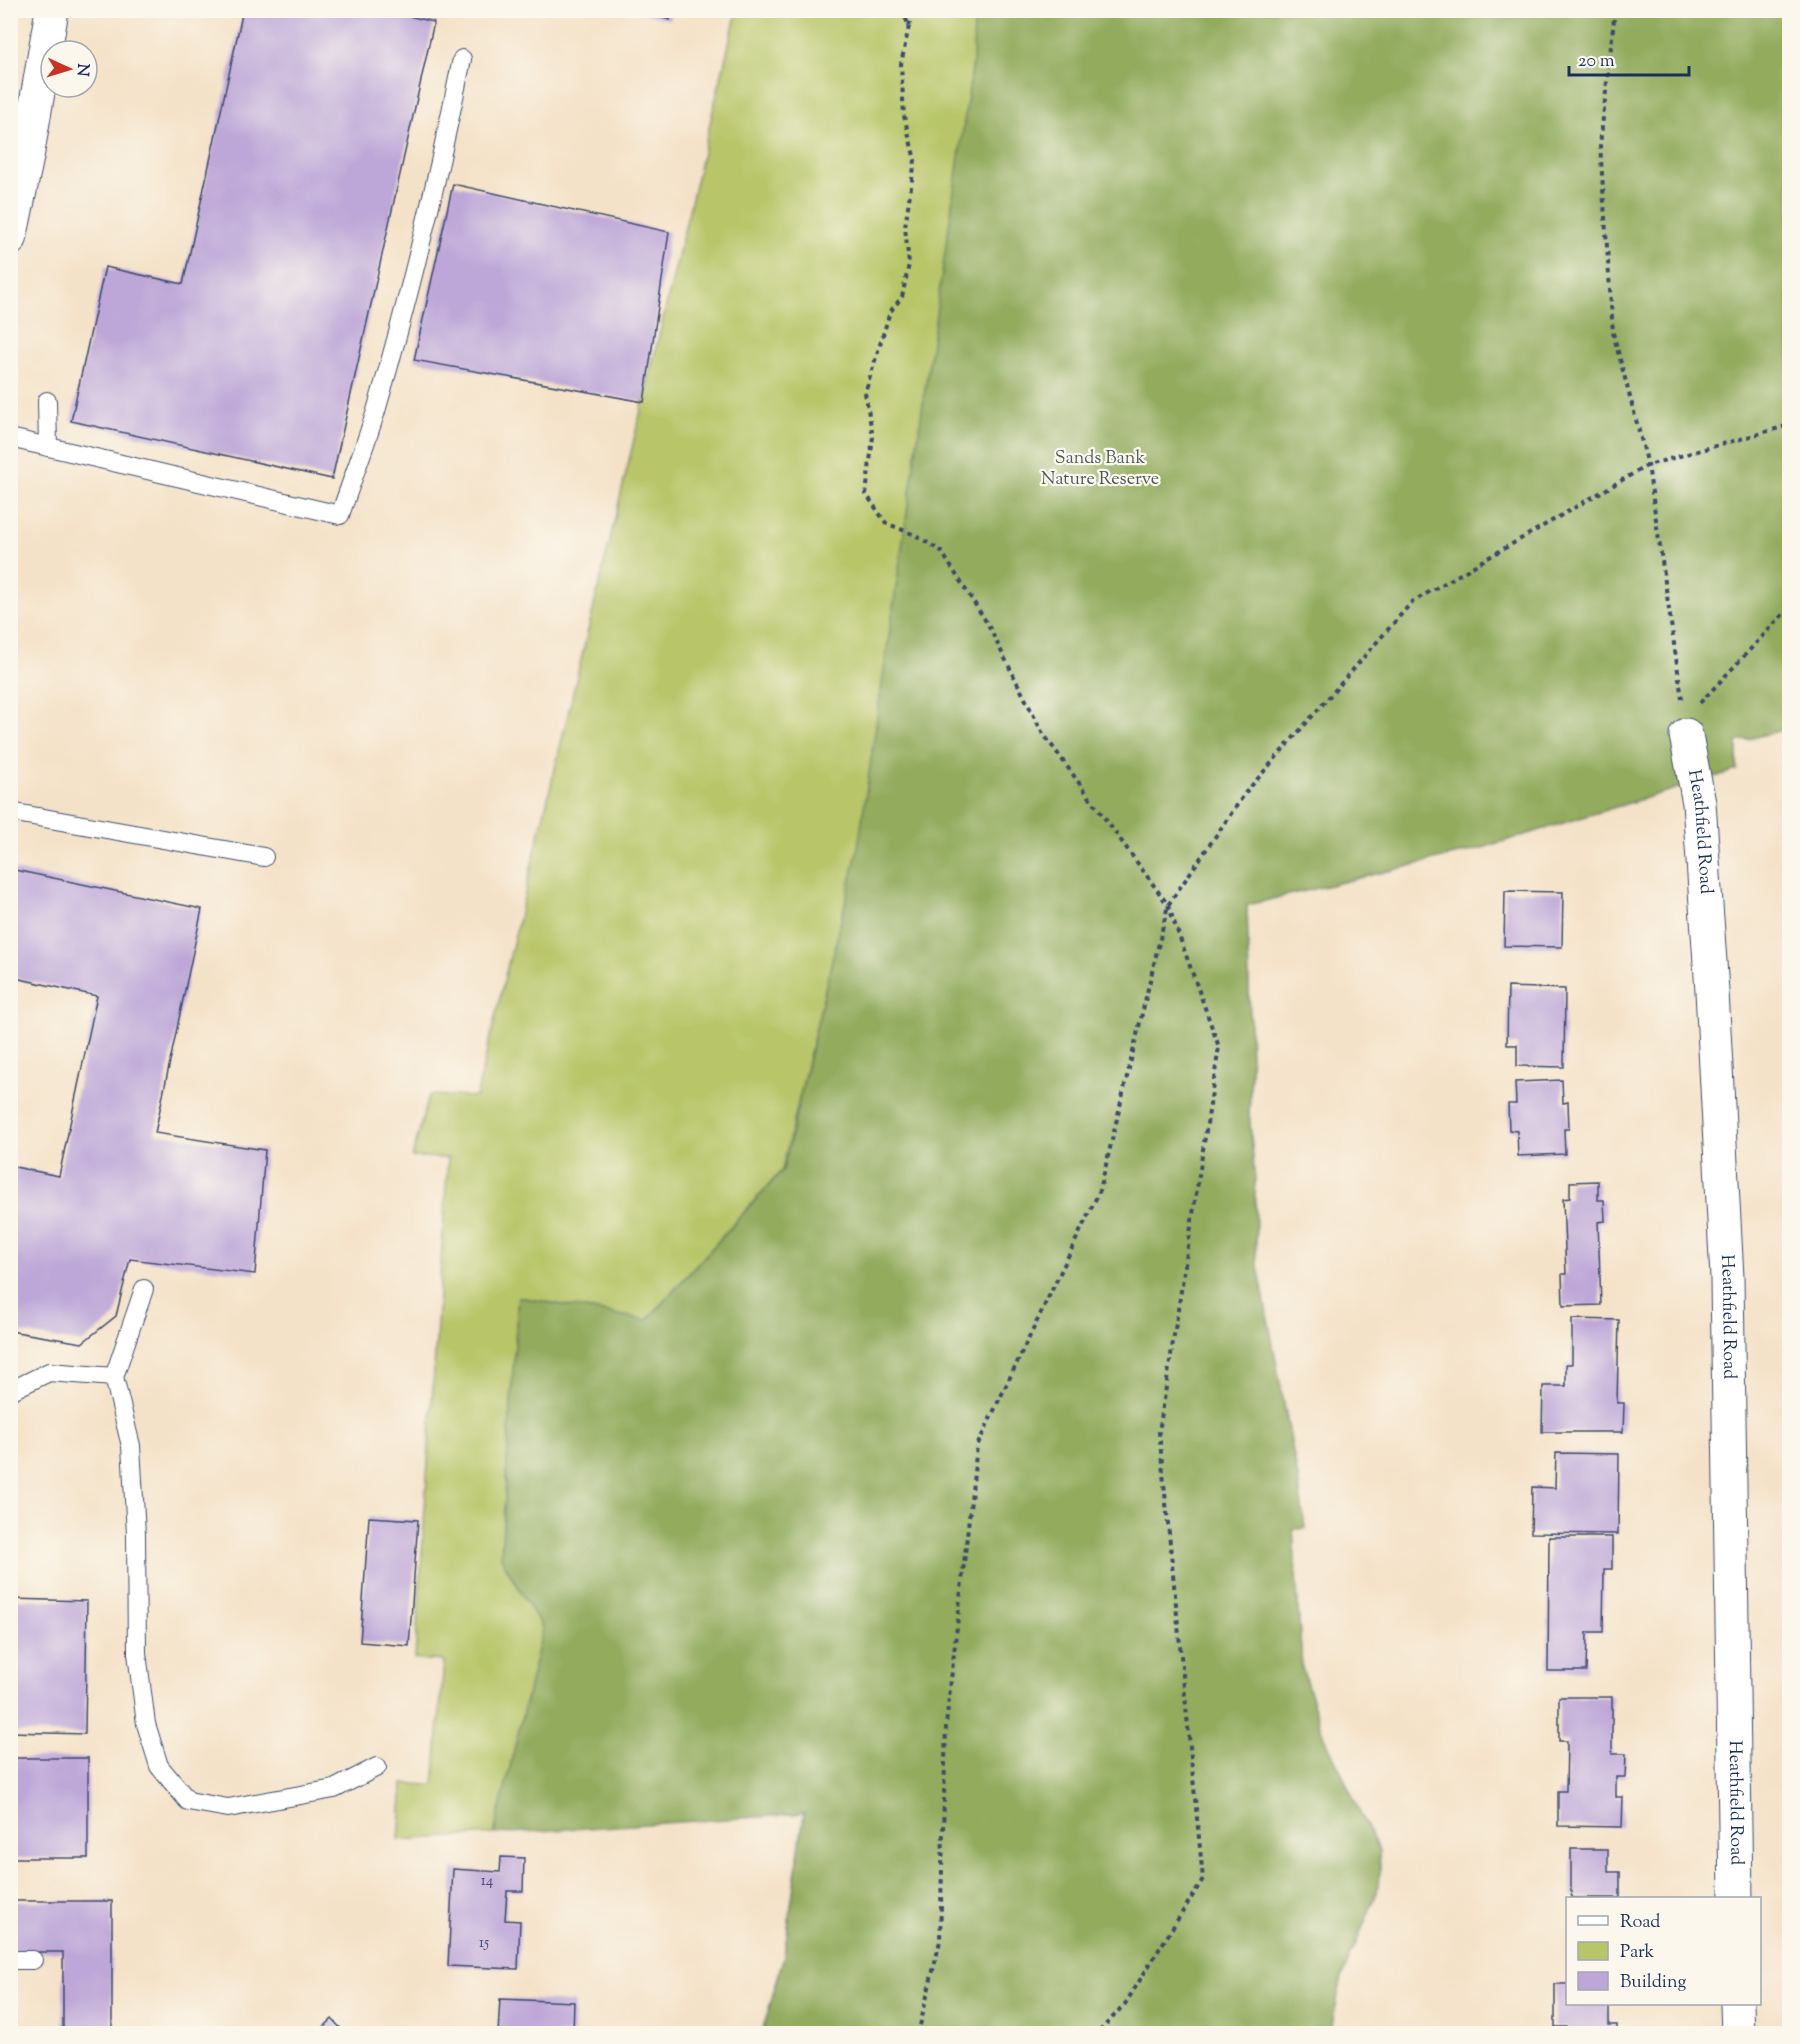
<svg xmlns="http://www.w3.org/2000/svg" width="1800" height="2044" viewBox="0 0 1800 2044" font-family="'Sorts Mill Goudy',serif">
<rect width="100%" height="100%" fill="#fbf7ec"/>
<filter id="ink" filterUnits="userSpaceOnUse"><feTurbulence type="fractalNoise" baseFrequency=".0167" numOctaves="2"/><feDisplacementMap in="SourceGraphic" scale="12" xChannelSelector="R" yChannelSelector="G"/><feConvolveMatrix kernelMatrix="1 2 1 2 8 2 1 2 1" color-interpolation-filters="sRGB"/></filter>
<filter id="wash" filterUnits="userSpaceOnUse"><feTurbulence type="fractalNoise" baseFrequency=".008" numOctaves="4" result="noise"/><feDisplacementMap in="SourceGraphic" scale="24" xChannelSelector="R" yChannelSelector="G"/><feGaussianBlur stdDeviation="1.35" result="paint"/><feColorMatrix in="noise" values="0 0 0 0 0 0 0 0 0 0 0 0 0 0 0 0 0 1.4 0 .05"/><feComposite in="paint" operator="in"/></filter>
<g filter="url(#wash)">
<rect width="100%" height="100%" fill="#f4e2c8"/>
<!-- green -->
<polygon fill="#b8c669" stroke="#6a7a64" stroke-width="1.5" points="737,11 1789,11 1789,728 1737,742 1737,770 1475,850 1247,905 1251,1069 1249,1113 1255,1182 1256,1256 1297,1473 1305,1528 1293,1529 1302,1668 1322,1732 1379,1852 1380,1871 1377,1892 1342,1977 1330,2033 762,2033 784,1956 804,1814 829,973 782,1170 647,1320 518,1297 501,1557 543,1629 494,1834 399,1840 403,1784 434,1785 444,1661 415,1659 448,1158 412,1157 429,1095 476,1097"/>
<!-- forest -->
<polygon fill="#92ab5d" stroke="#566d5e" stroke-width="1.5" points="974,11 1789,11 1789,728 1737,742 1737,770 1475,850 1247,905 1251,1069 1249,1113 1255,1182 1256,1256 1297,1473 1305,1528 1293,1529 1302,1668 1322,1732 1379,1852 1380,1871 1377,1892 1342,1977 1330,2033 762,2033 784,1956 804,1814 494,1834 543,1629 501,1558 518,1297 647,1320 783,1170 858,848 973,61"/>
<g id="blocks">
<!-- building -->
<g fill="#bda7d8">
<polygon points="243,10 383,10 434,22 332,479 71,421 105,267 183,284"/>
<polygon points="634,10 672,10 670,20"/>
<polygon points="453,184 669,232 644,402 414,360"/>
<polygon points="10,869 202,909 155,1133 265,1150 255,1274 130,1259 116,1316 82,1343 10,1331 10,1166 59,1176 97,996 15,978 10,994"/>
<polygon points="1505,891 1563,892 1562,947 1504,946"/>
<polygon points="1508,987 1565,989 1564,1067 1517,1066 1517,1045 1507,1045"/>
<polygon points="1562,1080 1563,1103 1568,1102 1569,1129 1564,1129 1565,1154 1518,1156 1517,1131 1509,1130 1508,1104 1516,1104 1515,1082"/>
<polygon points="1598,1181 1598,1200 1604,1200 1605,1221 1598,1222 1601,1305 1563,1306 1562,1274 1566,1274 1563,1199 1570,1198 1570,1182"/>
<polygon points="1572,1319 1619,1320 1617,1403 1624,1403 1623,1432 1542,1432 1543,1386 1566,1386 1566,1364 1572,1364"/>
<polygon points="1556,1453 1619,1454 1618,1534 1531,1533 1532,1487 1555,1488"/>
<polygon points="369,1517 418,1520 409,1646 360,1642"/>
<polygon points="1549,1537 1612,1537 1612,1569 1604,1569 1603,1632 1587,1632 1586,1671 1548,1671"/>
<polygon points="10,1599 87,1601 85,1734 10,1732"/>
<polygon points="1559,1697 1612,1697 1612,1754 1626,1754 1625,1777 1616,1777 1616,1797 1623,1797 1622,1827 1558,1826 1558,1791 1566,1791 1567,1741 1559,1741"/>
<rect x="10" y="1758" width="78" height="100"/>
<polygon points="1571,1849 1608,1849 1608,1872 1620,1872 1620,1898 1571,1898"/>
<polygon points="501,1857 524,1858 523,1891 507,1891 505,1920 520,1921 518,1969 448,1966 453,1869 500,1872"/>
<polygon points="10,1901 112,1901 112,2034 63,2034 63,1952 10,1952"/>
<polygon points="1555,1984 1568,1984 1568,2004 1609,2004 1609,2025 1617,2025 1617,2034 1567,2034 1567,2027 1555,2027"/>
<polygon points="500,1999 574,2002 573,2034 498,2034"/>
<polygon points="332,2019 346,2034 317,2034"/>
</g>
</g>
</g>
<g filter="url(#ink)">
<use href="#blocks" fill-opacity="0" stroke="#3c4a6e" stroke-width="1.5"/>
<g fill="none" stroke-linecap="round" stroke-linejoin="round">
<!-- lane casing -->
<g stroke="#3c4a6e" stroke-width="20">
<g id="lane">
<polyline points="47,401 48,447"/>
<path d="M10,438L340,515C352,480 365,446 376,411C410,295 438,177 462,59"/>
<polyline points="10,812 264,857"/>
<polyline points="114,1377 131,1446 136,1534 137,1653 146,1724 159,1766 188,1801 228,1808 334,1789 377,1767"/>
<polyline points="10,1391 49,1372 114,1377 144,1289"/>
<polyline points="10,1960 33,1960"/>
</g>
</g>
<!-- street casing -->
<g stroke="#3c4a6e" stroke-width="35">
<g id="street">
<polyline points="10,239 27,157 52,10"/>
<path id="s1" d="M1686,735L1699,803L1712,991L1727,1278L1736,1898"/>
<polyline points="1737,2004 1738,2034"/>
</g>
</g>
<!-- path -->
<g stroke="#3c4a6e" stroke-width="4" stroke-dasharray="4.5 4.5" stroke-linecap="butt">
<polyline points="902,10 909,26 901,64 904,116 915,160 905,227 909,264 902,297 890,312 865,393 873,437 866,494 886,523 915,535 941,551 987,623 1042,732 1168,905 1219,1047 1159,1432 1203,1879 1125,2004 1097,2034"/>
<polyline points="1615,10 1600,145 1613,333 1648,465 1682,699"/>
<polyline points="909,26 913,10"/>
<polyline points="1700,703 1790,607"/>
<polyline points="918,2034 940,1941 946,1725 977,1446 1100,1190 1168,905 1246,792 1412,602 1648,465 1790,425"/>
</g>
<!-- lane -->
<use href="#lane" stroke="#fff" stroke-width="18"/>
<!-- street -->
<use href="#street" stroke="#fff" stroke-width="33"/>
</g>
</g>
<g text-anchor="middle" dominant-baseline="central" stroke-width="4.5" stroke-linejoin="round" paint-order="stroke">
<!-- number labels -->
<g font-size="15" fill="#444d7c">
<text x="487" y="1881">14</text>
<text x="484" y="1943">15</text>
</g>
<!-- park labels -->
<g font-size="18" fill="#4a5c61" stroke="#fbf7ec">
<text x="1100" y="459">Sands Bank<tspan x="1100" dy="21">Nature Reserve</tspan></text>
</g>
<!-- street labels -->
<g font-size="18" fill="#1b2f5e" stroke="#fbf7ec">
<text stroke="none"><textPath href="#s1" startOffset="98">Heathfield Road</textPath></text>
<text stroke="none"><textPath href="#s1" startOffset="584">Heathfield Road</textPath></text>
<text stroke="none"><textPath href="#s1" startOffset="1070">Heathfield Road</textPath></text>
</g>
</g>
<!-- margin -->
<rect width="1800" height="2044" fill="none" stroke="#fbf7ec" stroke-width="36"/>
<!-- legend -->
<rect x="1566" y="1897" width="195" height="108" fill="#fbf7ec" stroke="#a1a7b3" stroke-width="1.5"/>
<rect x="1578" y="1916" width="30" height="9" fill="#ffffff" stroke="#a1a7b3" stroke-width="1.5"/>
<text x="1620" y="1927" font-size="18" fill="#1b2f5e">Road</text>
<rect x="1578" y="1942" width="30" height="18" fill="#b8c669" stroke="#a1a7b3" stroke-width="1.5"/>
<text x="1620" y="1957" font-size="18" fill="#1b2f5e">Park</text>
<rect x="1578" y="1972" width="30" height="18" fill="#bda7d8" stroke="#a1a7b3" stroke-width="1.5"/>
<text x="1620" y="1987" font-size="18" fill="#1b2f5e">Building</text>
<!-- north arrow -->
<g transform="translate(69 69) rotate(94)"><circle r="28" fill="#fbf7ec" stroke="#a1a7b3" stroke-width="1.5"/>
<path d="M0-4.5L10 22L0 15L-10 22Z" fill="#c8321e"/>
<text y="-9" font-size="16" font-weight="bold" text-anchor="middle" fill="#1b2f5e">N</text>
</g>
<!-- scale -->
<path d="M1569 66v9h120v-9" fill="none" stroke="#1b2f5e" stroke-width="3"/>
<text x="1578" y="66" font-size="18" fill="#1b2f5e" stroke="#fbf7ec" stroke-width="4.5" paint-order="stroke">20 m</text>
</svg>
